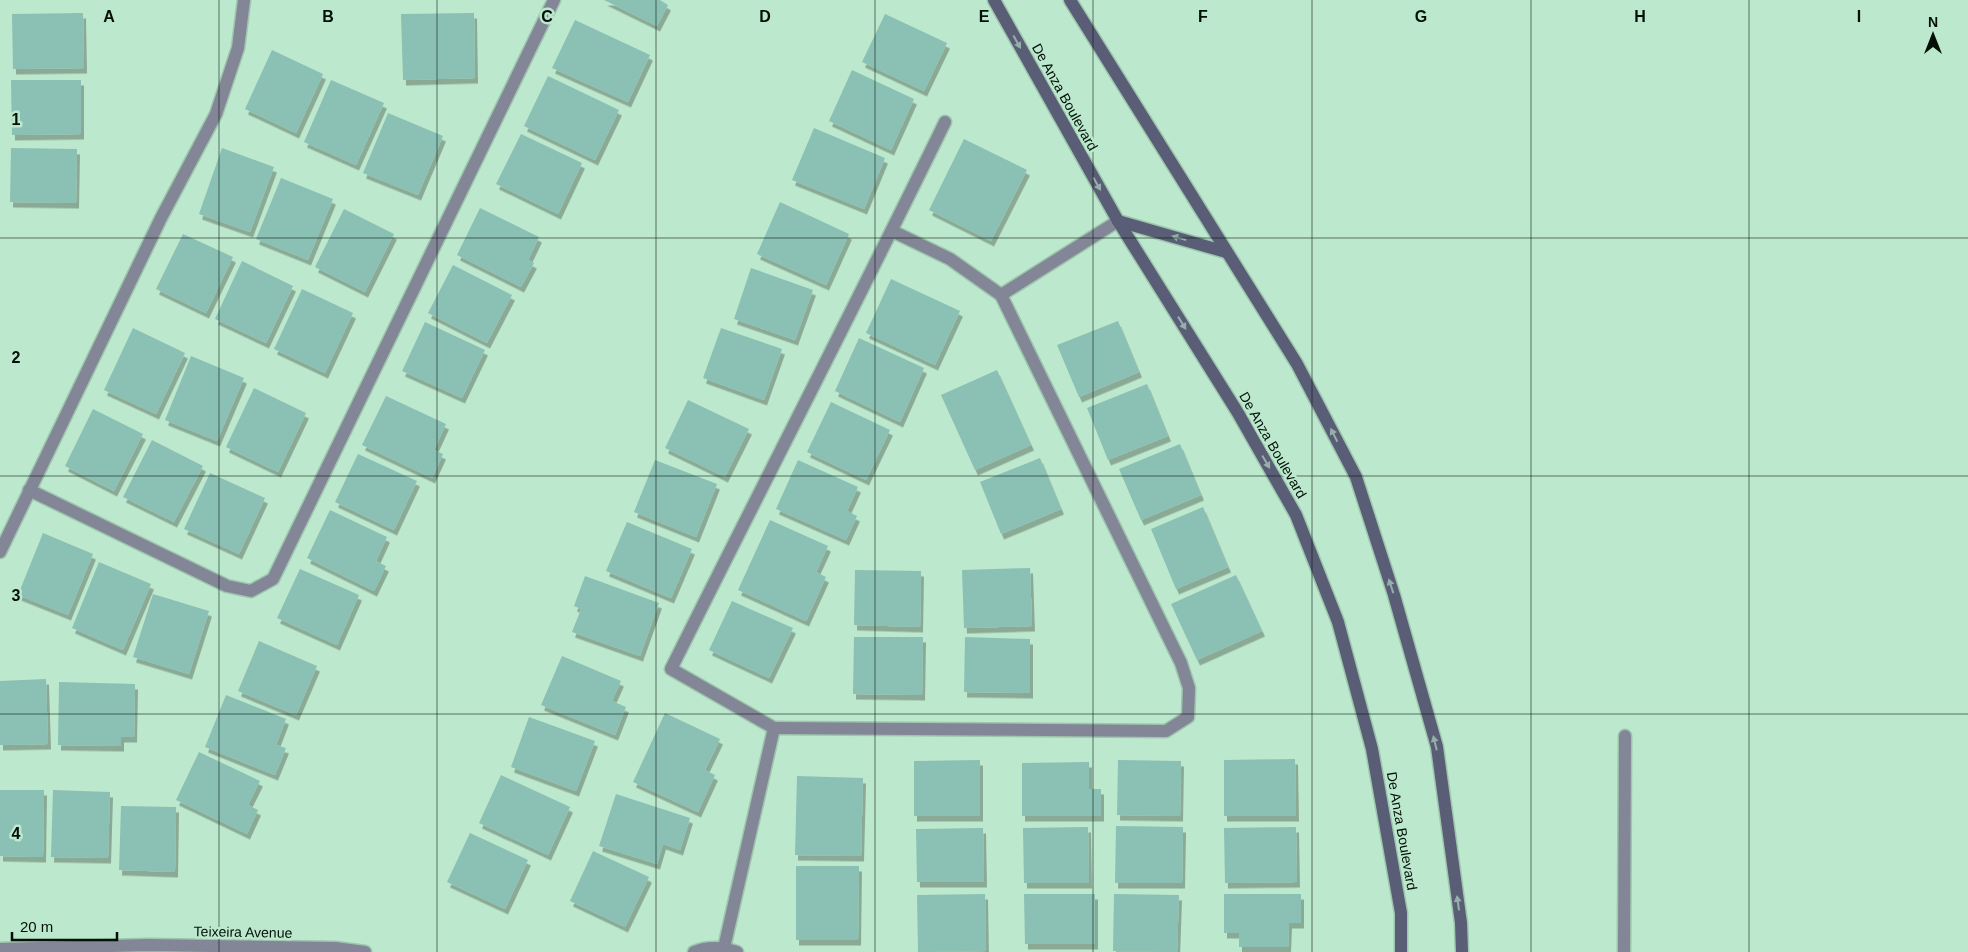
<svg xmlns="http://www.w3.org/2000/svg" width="1968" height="952" viewBox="0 0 1968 952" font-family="Helvetica,sans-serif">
<defs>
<filter id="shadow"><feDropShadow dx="3" dy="5.5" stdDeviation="0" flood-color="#0004"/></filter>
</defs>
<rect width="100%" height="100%" fill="#bce8cd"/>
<!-- building -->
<g fill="#8bc0b4" filter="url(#shadow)">
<polygon points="604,0 660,0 668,5 657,26"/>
<polygon points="83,13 84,68 13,69 12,14"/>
<polygon points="474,13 475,78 403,80 401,14"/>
<polygon points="885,14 947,43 924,91 862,62"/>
<polygon points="575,20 650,55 628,102 552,68"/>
<polygon points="272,50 323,74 296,133 245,109"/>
<polygon points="852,70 914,99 891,150 829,121"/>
<polygon points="548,76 619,110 595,160 524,126"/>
<polygon points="11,80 81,80 81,134 12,135"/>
<polygon points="331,80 384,103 356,165 304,142"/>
<polygon points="388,113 443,136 418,195 363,173"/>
<polygon points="814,128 885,158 864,209 792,180"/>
<polygon points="521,134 582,163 558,214 496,184"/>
<polygon points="964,139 1027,170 991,241 929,210"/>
<polygon points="11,148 77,149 76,203 10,202"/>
<polygon points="222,148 274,167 250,232 199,214"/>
<polygon points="281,178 333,199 308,260 256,239"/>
<polygon points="780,202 849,234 826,285 757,254"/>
<polygon points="480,208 539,237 528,260 534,263 521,287 457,255"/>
<polygon points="344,209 394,234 365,292 315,267"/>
<polygon points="183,234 233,257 206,313 156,289"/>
<polygon points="242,261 293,286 266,343 215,319"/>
<polygon points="453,265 512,295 487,343 428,313"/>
<polygon points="751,268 813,290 795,340 734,319"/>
<polygon points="891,279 960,311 935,365 866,333"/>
<polygon points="302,289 353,313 325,373 274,349"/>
<polygon points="1118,321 1139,372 1079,397 1057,345"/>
<polygon points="425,322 485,350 462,398 402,371"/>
<polygon points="133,328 185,353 156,414 104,390"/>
<polygon points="721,328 782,349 764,400 703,378"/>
<polygon points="859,338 924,368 900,422 835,391"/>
<polygon points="191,356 244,378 217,441 165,420"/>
<polygon points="997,370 1031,445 975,470 941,395"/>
<polygon points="1147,384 1168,436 1108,460 1087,408"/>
<polygon points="254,388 306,413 278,472 226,447"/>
<polygon points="386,396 446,424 434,450 443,454 432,478 362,445"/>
<polygon points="688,400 749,429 725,477 665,448"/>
<polygon points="831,402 890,430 866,480 807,452"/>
<polygon points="93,409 143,434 114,491 65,466"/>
<polygon points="152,440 203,466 174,522 123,497"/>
<polygon points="1180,444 1201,495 1141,520 1119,469"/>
<polygon points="358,454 417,481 394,530 335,502"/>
<polygon points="1040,458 1061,509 1001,534 980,482"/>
<polygon points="655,460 717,484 696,537 634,512"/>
<polygon points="798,460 858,487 847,511 857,516 846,540 776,509"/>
<polygon points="210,473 265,498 239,554 184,529"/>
<polygon points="1203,507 1228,567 1176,589 1151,529"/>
<polygon points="330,510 387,537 376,561 386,566 374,591 307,558"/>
<polygon points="770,520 828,546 816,572 826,577 806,621 738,590"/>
<polygon points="627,522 692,549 671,598 606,571"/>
<polygon points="43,533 93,554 68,615 18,595"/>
<polygon points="99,562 151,584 123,650 72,628"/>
<polygon points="1030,568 1032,626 964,628 962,570"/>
<polygon points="300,569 359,595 337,645 277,618"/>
<polygon points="855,570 921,571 920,627 854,625"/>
<polygon points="1236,575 1262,631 1197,660 1171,604"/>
<polygon points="585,576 659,603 640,656 572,632 581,609 574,606"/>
<polygon points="153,594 209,611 189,674 133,657"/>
<polygon points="732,601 793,628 769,678 709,650"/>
<polygon points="854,637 923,637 922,695 853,694"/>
<polygon points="965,637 1030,639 1030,693 964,692"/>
<polygon points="259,641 317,666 296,715 238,691"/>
<polygon points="562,656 621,681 612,701 626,707 615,735 541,705"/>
<polygon points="46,679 48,744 0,745 0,681"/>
<polygon points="59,682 135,684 134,737 121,737 121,746 58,745"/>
<polygon points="226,695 286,719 276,745 286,748 275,775 205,747"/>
<polygon points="665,713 720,739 705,770 715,775 698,812 633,782"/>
<polygon points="529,717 595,741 576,791 511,767"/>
<polygon points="199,752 260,781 248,805 258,810 247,834 176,800"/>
<polygon points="1295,759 1296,816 1224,816 1224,760"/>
<polygon points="980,760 980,816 914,816 914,761"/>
<polygon points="1118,760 1181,761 1180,816 1117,815"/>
<polygon points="1089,762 1089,789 1101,789 1101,816 1022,816 1022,763"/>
<polygon points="501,775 570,807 548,855 479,823"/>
<polygon points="797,776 863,778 861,856 795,855"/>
<polygon points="0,790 44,790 43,857 0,856"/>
<polygon points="53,790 110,792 108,858 51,857"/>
<polygon points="616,794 690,818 680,850 663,844 657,864 599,846"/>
<polygon points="121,806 176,807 175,872 119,870"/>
<polygon points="1116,826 1183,827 1182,883 1115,883"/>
<polygon points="1088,827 1089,883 1024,883 1023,828"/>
<polygon points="1296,827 1297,882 1225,883 1224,828"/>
<polygon points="983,828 984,882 917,882 916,829"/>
<polygon points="470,833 528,860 505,909 447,882"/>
<polygon points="593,851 649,877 625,927 570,901"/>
<polygon points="796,866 859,866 858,940 796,940"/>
<polygon points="985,894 986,951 918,952 917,895"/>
<polygon points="1024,894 1095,894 1095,944 1025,944"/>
<polygon points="1114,894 1179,895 1177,952 1113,951"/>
<polygon points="1224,894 1301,894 1301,923 1289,923 1288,947 1239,947 1239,933 1224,933"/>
</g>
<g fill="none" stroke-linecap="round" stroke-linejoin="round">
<!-- lane casing -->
<g stroke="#9ec5ad" stroke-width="15">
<polyline id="lane" points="1624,952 1625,736"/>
</g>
<!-- street casing -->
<g stroke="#9ec5ad" stroke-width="15">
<g id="street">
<polyline points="1001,295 1118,221"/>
<polyline points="29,490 227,586 251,591 273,579 554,0"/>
<polyline points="0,552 161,218 216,114 238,48 244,0"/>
<polyline points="774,728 1166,731 1188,717 1189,688 1181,663 1001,295 950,259 892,231"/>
<path d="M724,948L774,728L671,669C762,486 856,305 945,122"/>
<polyline points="0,949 148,945 335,948 365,952"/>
<path d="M694,952C709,946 722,947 737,952"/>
</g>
</g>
<!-- secondary casing -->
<g stroke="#9ec5ad" stroke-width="15">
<g id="secondary">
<polyline points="994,0 1118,221 1238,413 1296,515 1338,622 1372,749 1401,913 1401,952"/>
<polyline points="1070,0 1297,364 1356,477 1394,595 1437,747 1461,923 1462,952"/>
<polyline points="1118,221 1226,252"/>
</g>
</g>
<!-- lane -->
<use href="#lane" stroke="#838697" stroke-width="12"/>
<!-- street -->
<use href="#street" stroke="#838697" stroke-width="12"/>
<!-- secondary -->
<use href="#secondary" stroke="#5a5d76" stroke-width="12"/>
</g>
<!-- one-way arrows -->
<defs><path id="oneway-solid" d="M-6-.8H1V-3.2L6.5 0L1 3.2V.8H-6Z" transform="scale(1.25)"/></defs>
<g fill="#95b0aa">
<use href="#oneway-solid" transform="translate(1017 42) rotate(61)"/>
<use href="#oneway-solid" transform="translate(1097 184) rotate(61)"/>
<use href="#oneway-solid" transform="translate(1179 238) rotate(-164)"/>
<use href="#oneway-solid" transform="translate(1182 323) rotate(58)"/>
<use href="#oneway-solid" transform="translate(1334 435) rotate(-117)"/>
<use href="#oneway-solid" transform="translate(1266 462) rotate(60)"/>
<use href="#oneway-solid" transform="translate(1391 586) rotate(-108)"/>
<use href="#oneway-solid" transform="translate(1435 743) rotate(-104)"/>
<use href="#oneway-solid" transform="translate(1458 903) rotate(-98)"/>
</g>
<!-- grid -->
<path fill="none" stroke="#021008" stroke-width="1" stroke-opacity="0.55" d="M219,0V952M437,0V952M656,0V952M875,0V952M1093,0V952M1312,0V952M1531,0V952M1749,0V952M0,238H1968M0,476H1968M0,714H1968"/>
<g text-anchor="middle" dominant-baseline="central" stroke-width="5" stroke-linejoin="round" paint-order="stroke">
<!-- street labels -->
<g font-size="14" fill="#021008" stroke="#bce8cd">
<text transform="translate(1065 97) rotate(61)">De Anza Boulevard</text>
<text transform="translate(1273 445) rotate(60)">De Anza Boulevard</text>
<text transform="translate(1402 831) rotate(80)">De Anza Boulevard</text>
<text transform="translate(243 932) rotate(1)">Teixeira Avenue</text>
</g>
</g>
<g font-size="16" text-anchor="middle" font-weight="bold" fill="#021008" stroke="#bce8cd" stroke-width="5" stroke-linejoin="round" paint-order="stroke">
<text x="109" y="22">A</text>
<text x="328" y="22">B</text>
<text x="547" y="22">C</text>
<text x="765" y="22">D</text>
<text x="984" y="22">E</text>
<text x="1203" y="22">F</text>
<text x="1421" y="22">G</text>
<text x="1640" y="22">H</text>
<text x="1859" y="22">I</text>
<text x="16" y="125">1</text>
<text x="16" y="363">2</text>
<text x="16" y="601">3</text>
<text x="16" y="839">4</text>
</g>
<!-- north arrow -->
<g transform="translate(1933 35)" stroke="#bce8cd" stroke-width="4" paint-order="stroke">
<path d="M0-4L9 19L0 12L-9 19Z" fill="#021008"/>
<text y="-8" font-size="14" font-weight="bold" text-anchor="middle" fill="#021008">N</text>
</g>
<!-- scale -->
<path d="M12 932v8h105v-8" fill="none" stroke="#021008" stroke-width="2.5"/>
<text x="20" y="932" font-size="15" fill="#021008" stroke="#bce8cd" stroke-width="4" paint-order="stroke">20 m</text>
</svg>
